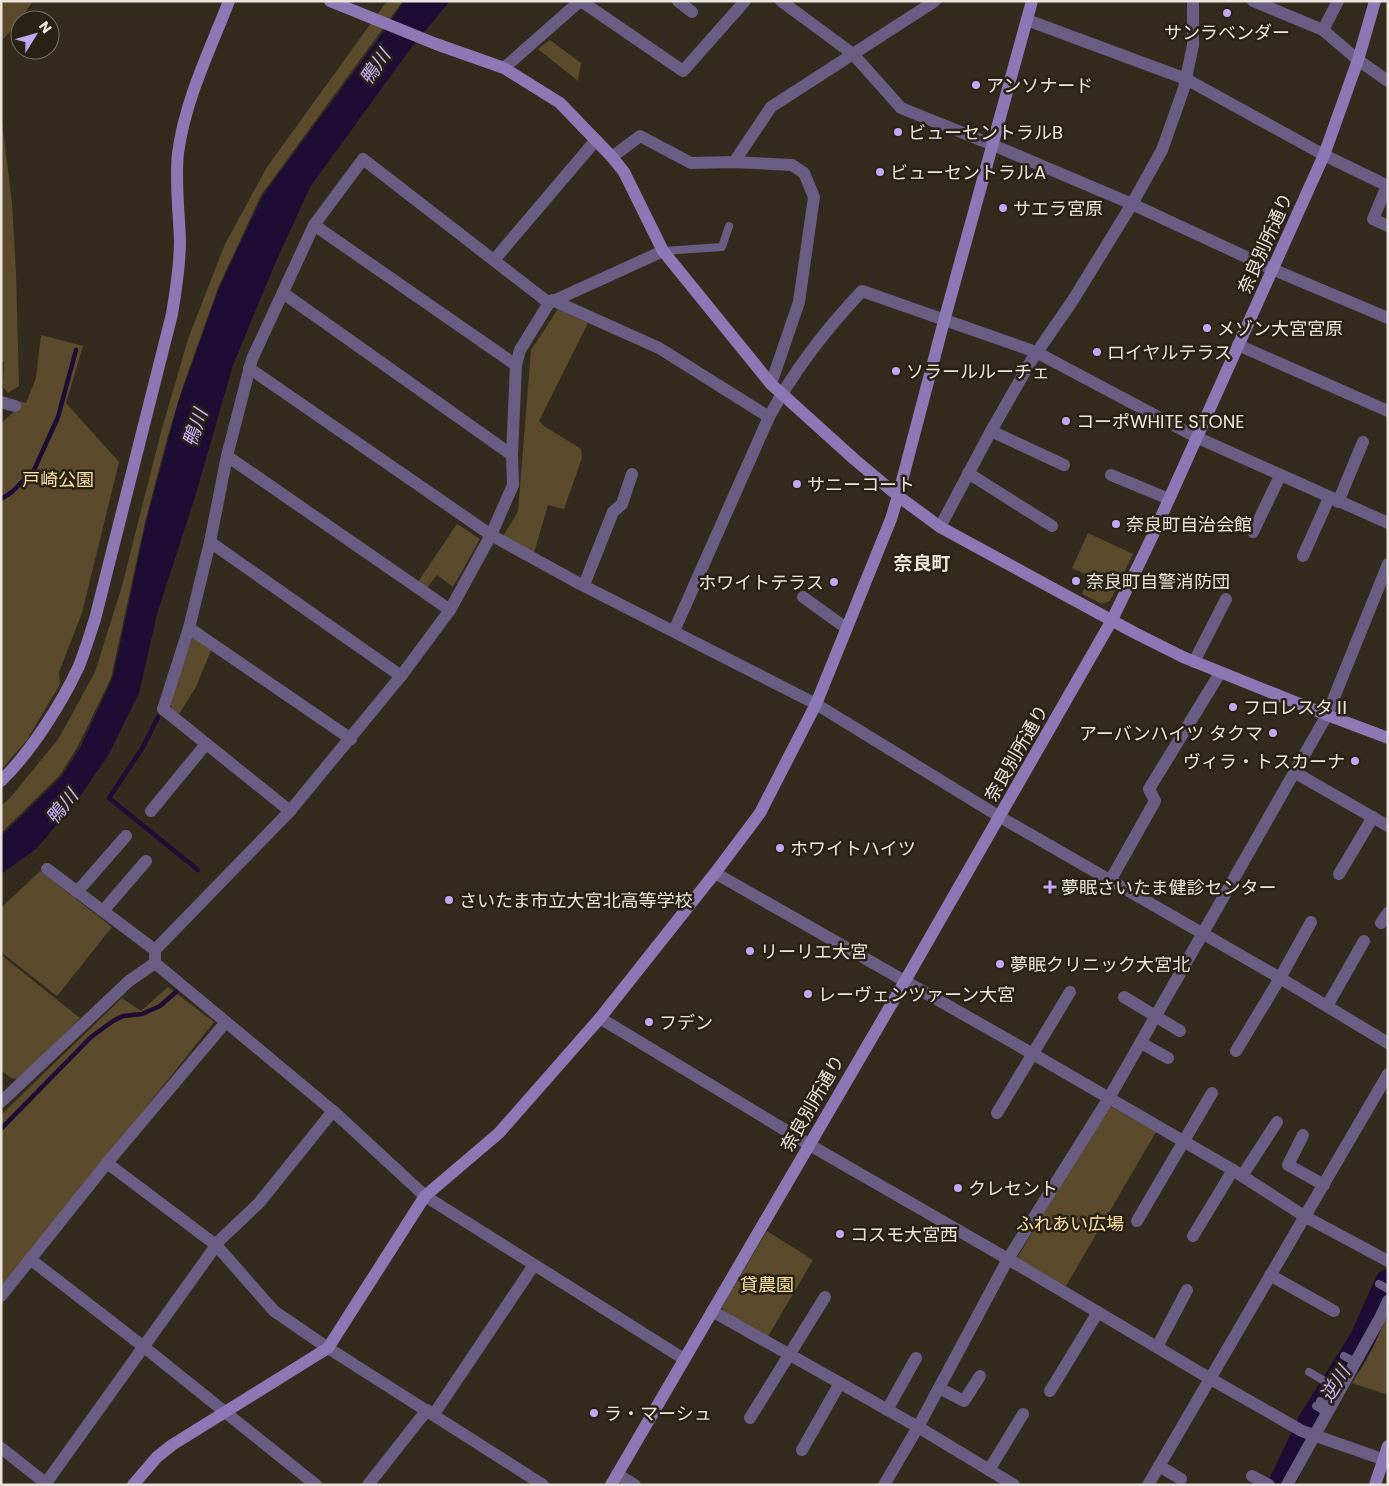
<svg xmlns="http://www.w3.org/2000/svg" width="1389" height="1486" viewBox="0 0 1389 1486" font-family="Poppins,'Noto Sans JP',sans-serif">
<rect width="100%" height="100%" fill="#322b1e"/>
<!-- green -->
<g fill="#5b4b2c">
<polygon points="1,1 33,1 15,27 1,41"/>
<polygon points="387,1 403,1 261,195 218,288 183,386 168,435 145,522 111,678 78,746 60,775 1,833 1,806 10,798 59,738 95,672 122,586 161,432 188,339 225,244 267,167"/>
<polygon points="550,40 581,63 578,81 538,49"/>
<polygon points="1,114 12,203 16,272 19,386 8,393 3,387 4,362 1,360"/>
<polygon points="558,309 588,323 539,421 544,426 581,449 582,458 564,509 548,505 534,553 503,536 518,512 531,350"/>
<polygon points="41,335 83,346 66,403 119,462 82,613 59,672 60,684 27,740 1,770 1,423 15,411 19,401 26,403 36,378"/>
<polygon points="457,524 480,539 453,587 437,575 427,588 418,582"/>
<polygon points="1088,533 1133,554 1110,601 1102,604 1082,594 1090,576 1072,568"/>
<polygon points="193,636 212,648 196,687 179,714 172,709 170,703"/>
<polygon points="40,871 112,927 57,996 1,952 1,908"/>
<path d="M1,955L80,1018L21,1078C12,1081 8,1076 1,1070Z"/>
<polygon points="168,987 214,1022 1,1289 1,1115 122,998 141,1011"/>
<polygon points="1108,1105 1156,1132 1066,1286 1017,1258"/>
<polygon points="767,1231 813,1260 767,1338 725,1315 722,1307"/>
<polygon points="1385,1319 1388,1320 1388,1395 1352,1383 1367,1359"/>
</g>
<!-- water -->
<polygon fill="#1d0d35" points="404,1 450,1 411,48 310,187 274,266 233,365 195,497 157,614 139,693 109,754 77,801 36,849 1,874 1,836 61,777 80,748 113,677 146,522 178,403 219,288 263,195 381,35"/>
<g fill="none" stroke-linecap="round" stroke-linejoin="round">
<!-- stream -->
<g stroke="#1d0d35" stroke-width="4.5">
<polyline points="1,499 12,492 34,470 58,417 76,350"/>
<polyline points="158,717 143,747 109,798 198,870"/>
<polyline points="1,1129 91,1037 113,1021 123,1016 142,1014 160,1006 176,992"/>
</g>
<!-- river -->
<polyline stroke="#1d0d35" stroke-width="26" points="1281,1485 1310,1423 1362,1340 1388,1282"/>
<!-- lane -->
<g stroke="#695d83" stroke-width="8">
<polyline points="663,251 722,247 729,226"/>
<polyline points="1379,1284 1388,1289"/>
<polyline points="1344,1356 1355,1362"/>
<polyline points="1309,1372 1340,1390"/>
<polyline points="1320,1401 1330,1407"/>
<polyline points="1316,1406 1327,1413"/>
</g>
<!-- street -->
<g stroke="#695d83" stroke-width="12">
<polyline points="581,1 683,71 745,1"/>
<polyline points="678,1 692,12"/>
<polyline points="781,1 853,54 901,108 993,145 1132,204 1272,269 1388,318"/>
<polyline points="1253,1 1323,30 1358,60 1388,81"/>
<polyline points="1027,20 1186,79 1324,155 1388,186"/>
<polyline points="1323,30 1338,1"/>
<polyline points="504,68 580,1"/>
<polyline points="612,157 640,136 691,163 734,162 792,165 804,173 814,197 799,302 771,384"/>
<polyline points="734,162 771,107 935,1"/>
<polyline points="1387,186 1373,219 1388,226"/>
<polyline points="314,225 516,365"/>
<polyline points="663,251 549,303 520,350 516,365 512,455 513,485 491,535 450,610 401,676 290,811 155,950 155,963 333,1111 425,1196 684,1359"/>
<polyline points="494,260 596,140"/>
<polyline points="283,293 512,455"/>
<polyline points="552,300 659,348 769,417"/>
<polyline points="1238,345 1388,411"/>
<polyline points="249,368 491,535 580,584 816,704 1000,817 1280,978 1388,1043"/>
<polyline points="1,402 15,406"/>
<polyline points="991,431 1064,465"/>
<polyline points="227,456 450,610"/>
<polyline points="968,473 1052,526"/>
<polyline points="1111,475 1169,499"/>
<polyline points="1338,502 1363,442"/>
<polyline points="940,527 991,431 1031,361 1073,300 1132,204 1162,150 1184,88 1193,45 1193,1"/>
<polyline points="1253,532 1280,476"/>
<polyline points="210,542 401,676"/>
<polyline points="1303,556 1329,498"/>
<polyline points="584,585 613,512 622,504 632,474"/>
<polyline points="803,597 846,628"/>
<polyline points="189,628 351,739"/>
<path d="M674,631L769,417C793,372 826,329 862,291L1036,352L1196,437L1388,523"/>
<polyline points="1194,662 1226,599"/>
<polyline points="1294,772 1388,826"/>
<polyline points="151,811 206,744"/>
<polyline points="290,811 163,709 189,628 210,542 227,456 252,359 314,225 363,159 549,303"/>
<polyline points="47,869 155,950"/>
<polyline points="715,873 1033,1054 1233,1170 1304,1216 1388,1261"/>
<polyline points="1339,874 1373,817"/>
<polyline points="1110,881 1155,801 1149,789 1220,673"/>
<polyline points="77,892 126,836"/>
<polyline points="103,911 146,861"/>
<polyline points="1381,923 1388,913"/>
<polyline points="1124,997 1180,1031"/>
<polyline points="1327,1006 1364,941"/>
<polyline points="600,1018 808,1144 1008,1259 1209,1378 1302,1431 1388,1461"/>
<polyline points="1141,1043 1168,1058"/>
<polyline points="1236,1051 1280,978 1311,922"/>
<polyline points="1,1102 129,981 155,963"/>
<polyline points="997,1113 1070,992"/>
<polyline points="1303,1135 1288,1165 1324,1185"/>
<polyline points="107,1163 216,1245 274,1311 328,1348 543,1485"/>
<polyline points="1242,1176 1277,1122"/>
<polyline points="1137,1221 1212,1093"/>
<polyline points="1193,1236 1233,1170"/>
<polyline points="30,1259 144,1347 316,1485"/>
<polyline points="1270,1275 1334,1311"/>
<polyline points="1,1296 107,1163 226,1022"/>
<polyline points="712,1311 918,1427 1014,1485"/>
<polyline points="1157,1347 1187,1290"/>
<polyline points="939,1388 964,1401 980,1376"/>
<polyline points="1050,1391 1098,1312"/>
<polyline points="887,1410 916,1358"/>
<polyline points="434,1414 534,1265"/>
<polyline points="750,1418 825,1297"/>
<polyline points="1,1448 48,1485"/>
<polyline points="802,1450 840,1383"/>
<polyline points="1159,1466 1181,1479"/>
<polyline points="989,1470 1023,1414"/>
<polyline points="617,1474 635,1485"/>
<polyline points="1252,1476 1269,1485"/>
<polyline points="46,1483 220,1240 259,1203 333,1111"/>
<polyline points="368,1485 427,1410"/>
<polyline points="884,1485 918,1427 1008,1259 1109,1098 1327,715 1388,564"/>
<polyline points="1148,1485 1388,1074"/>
<polyline points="1287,1485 1380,1318 1388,1301"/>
</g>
<!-- secondary -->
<g stroke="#8b78b4" stroke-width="12">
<polyline points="330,1 436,44 504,68 560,103 612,157 624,172 663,251 771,384 854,459 898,496 940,527 1135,633 1183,657 1327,715 1388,738"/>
<path d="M1,781C30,753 62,703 79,666C85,651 90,634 95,619L172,314C176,290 180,265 180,241C179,212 175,182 178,153C185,100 210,50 229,1"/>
<polyline points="133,1485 157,1457 172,1445 328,1348 425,1196 499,1133 600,1018 715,873 760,813 816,704 891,519 898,496 944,321 1032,1"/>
<polyline points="611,1485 905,981 1112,620 1152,537 1324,155 1358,60 1375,1"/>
<polyline points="1375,1485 1388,1446"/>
</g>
</g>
<!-- markers -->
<g fill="#c0a8f4" stroke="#282215" stroke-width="2">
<circle cx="1227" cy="13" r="5"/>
<circle cx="976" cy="85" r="5"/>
<circle cx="898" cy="132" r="5"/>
<circle cx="880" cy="172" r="5"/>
<circle cx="1003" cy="208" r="5"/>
<circle cx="1207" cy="328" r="5"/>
<circle cx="1097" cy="352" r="5"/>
<circle cx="896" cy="371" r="5"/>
<circle cx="1066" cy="421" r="5"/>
<circle cx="797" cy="484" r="5"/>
<circle cx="1116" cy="524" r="5"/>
<circle cx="1076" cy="581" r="5"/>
<circle cx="834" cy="582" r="5"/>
<circle cx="1233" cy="707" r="5"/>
<circle cx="1273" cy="733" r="5"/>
<circle cx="1355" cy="761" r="5"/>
<circle cx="780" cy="848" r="5"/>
<path d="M1047.5 879.5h5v5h5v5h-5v5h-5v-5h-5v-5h5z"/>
<circle cx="449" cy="900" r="5"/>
<circle cx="750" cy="951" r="5"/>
<circle cx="1000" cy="964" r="5"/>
<circle cx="808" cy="994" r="5"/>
<circle cx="649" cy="1022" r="5"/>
<circle cx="958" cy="1188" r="5"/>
<circle cx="840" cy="1234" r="5"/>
<circle cx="594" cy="1413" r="5"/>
</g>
<g text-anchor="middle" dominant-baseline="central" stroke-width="5" stroke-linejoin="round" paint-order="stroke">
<!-- poi labels -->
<g font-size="18" fill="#eae6de" stroke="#282215" text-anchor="start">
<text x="1227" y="32" text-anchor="middle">サンラベンダー</text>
<text x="986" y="85">アンソナード</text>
<text x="908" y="132">ビューセントラルB</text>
<text x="890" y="172">ビューセントラルA</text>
<text x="1013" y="208">サエラ宮原</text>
<text x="1217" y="328">メゾン大宮宮原</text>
<text x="1107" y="352">ロイヤルテラス</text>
<text x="906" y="371">ソラールルーチェ</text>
<text x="1076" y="421">コーポWHITE STONE</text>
<text x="807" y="484">サニーコート</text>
<text x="1126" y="524">奈良町自治会館</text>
<text x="1086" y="581">奈良町自警消防団</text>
<text x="824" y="582" text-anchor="end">ホワイトテラス</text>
<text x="1243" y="707">フロレスタⅡ</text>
<text x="1263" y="733" text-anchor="end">アーバンハイツ タクマ</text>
<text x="1345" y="761" text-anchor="end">ヴィラ・トスカーナ</text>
<text x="790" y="848">ホワイトハイツ</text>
<text x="1061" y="887">夢眠さいたま健診センター</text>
<text x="459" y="900">さいたま市立大宮北高等学校</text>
<text x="760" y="951">リーリエ大宮</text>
<text x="1010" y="964">夢眠クリニック大宮北</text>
<text x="818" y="994">レーヴェンツァーン大宮</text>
<text x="659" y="1022">フデン</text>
<text x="968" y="1188">クレセント</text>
<text x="850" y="1234">コスモ大宮西</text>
<text x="604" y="1413">ラ・マーシュ</text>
</g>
<!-- street labels -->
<g font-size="18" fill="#eae6de" stroke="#282215">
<text transform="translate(1265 243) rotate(-66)">奈良別所通り</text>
<text transform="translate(1016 753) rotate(-60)">奈良別所通り</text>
<text transform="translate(812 1103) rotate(-60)">奈良別所通り</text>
</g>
<!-- park labels -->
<g font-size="18" fill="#fee0a4" stroke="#282215">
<text x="58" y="479">戸崎公園</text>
<text x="1070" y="1223">ふれあい広場</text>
<text x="767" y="1284">貸農園</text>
</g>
<!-- water labels -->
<g font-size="19" font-style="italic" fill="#cab3fd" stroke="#282215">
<text transform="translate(375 67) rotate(-55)">鴨川</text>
<text transform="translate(195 428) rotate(-71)">鴨川</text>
<text transform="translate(62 807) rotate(-51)">鴨川</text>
<text transform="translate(1335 1384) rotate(-58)">逆川</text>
</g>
<!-- neighbourhood labels -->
<g font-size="19" font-weight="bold" fill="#eae6de" stroke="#282215">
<text x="922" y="563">奈良町</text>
</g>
</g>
<!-- border -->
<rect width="1389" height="1486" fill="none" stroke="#eae6de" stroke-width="5"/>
<!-- north arrow -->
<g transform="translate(35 35) rotate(53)"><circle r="24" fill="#282215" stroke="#767065"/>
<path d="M0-4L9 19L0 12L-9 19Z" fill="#c0a8f4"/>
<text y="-8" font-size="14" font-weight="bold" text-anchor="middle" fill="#eae6de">N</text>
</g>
</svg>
